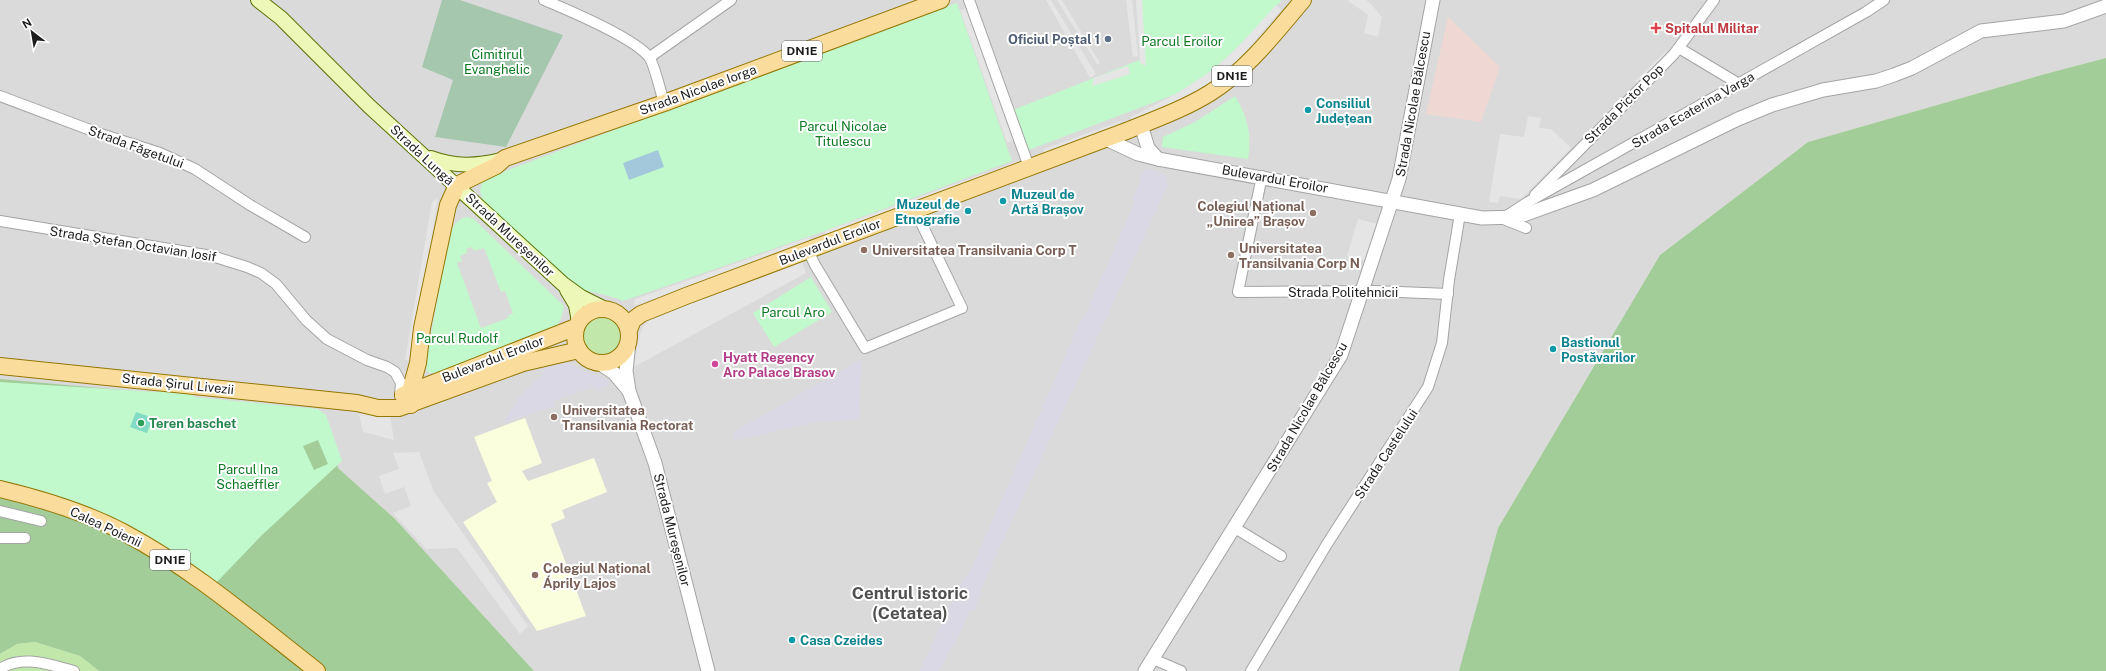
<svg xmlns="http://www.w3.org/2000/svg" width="2106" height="671" viewBox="0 0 2106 671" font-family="'Public Sans',sans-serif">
<rect width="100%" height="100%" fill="#eeece3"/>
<!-- residential -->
<polygon fill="#dbdada" points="0,0 2106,0 2106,58 2045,74 1808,142 1660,255 1498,528 1460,671 534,671 395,519 0,523"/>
<!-- commercial -->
<polygon fill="#efd7d3" points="1448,17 1500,67 1481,122 1426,114"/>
<!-- education -->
<polygon fill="#fafedc" points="525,418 542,463 522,471 528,481 594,458 607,492 562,510 565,518 551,524 586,616 537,631 463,522 497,502 487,483 492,481 474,437"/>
<!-- grass -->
<g fill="#c1e8aa">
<circle cx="603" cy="336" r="21"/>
<polygon points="35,642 80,656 99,671 0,671 0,654 17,644"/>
</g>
<!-- forest -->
<g fill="#a2cd99">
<polygon points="2106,58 2106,671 1459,671 1498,528 1660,255 1808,142 2045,74"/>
<polygon points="0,379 133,391 323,415 338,468 395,519 534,671 99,671 80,656 35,642 17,644 0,654"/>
</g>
<!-- cemetery -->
<polygon fill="#a5c7ae" points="442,0 460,0 563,35 506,147 435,137 453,80 422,67"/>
<!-- park -->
<g fill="#c1f8cc" fill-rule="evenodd">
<polygon points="1136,0 1282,0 1236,49 1210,72 1176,94 1026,151 1013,110 1142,59"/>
<path d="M957,3L1012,161L822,232L623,301C605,293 588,293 569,284L483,200L480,191L482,182L493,176L814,54Z"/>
<path d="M1235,96C1248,116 1252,137 1248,159L1162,147L1163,137L1195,122Z"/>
<path d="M467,217L474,219L483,228L564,306C562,316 561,322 554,329L437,373H429L425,367L427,356L449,236C453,226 456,219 467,217ZM472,247L474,251L484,248L501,292L505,291L513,313L508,316V318L481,328L457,263L462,261L460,256L467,253L466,249Z"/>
<polygon points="811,277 832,312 774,347 753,313"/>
<path d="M0,382L155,392L176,388L189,390L194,397L318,409L326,415L342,461L261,536L215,584L113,522L0,486ZM318,440L328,464L314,470L303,446Z"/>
</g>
<!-- pitch -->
<polygon fill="#82dcc5" points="136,412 153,418 147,433 130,427"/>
<!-- parking -->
<g fill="#e5e5e5">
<polygon points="1046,0 1051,0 1096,74 1090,78"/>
<polygon points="1057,0 1062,0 1100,63 1097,64"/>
<polygon points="1126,0 1132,0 1138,56 1133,57"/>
<polygon points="1136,0 1142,0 1146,66 1140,63"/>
<polygon points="1347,0 1366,0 1372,5 1382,17 1378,37 1364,33 1368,15"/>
<polygon points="1276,5 1281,10 1234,65 1216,80 1177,104 1132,124 1131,117 1176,94 1210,72 1236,49"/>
<polygon points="968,8 1015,140 1007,143 960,10"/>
<polygon points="1666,51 1670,55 1639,86 1635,81"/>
<polygon points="1128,66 1130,74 1092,86 1094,78"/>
<polygon points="1528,116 1541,118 1539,128 1551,129 1571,148 1521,199 1500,196 1498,203 1489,202 1500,134 1524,137"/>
<polygon points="1121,121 1119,128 1043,157 1044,149"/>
<polygon points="1018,161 1016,166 824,237 825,231"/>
<polygon points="438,198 412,359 405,360 432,202"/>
<polygon points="1358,219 1378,224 1366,261 1347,256"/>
<polygon points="810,237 809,243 634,306 635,299"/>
<polygon points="802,262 806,273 634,367 639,337 643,327 649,320 688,304"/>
<polygon points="359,414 390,416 394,440 363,432"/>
<polygon points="419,452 434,492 528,626 520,634 457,548 426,549 393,513 411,506 404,487 385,494 379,476 399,469 393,453"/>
</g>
<!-- plaza -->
<g fill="#d9d8e4">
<polygon points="1148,168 1166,175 1168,185 987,575 974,611 970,610 954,646 952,646 939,671 919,671 961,584 971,569 1080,322 1086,313 1135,201 1132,200 1140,182 1141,174"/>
<polygon points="560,359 585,372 608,379 610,385 596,390 594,387 553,401 555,406 503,423 520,396 551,363"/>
<polygon points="862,359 859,404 860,419 812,423 734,441 733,432"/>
</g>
<!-- water -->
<polygon fill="#a4c8db" points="658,150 664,167 629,180 623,163"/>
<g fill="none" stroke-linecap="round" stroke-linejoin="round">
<!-- minor casing -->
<g stroke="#a4a4a4" stroke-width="12">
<g id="minor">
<path d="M544,0C568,10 634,38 649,57C654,63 661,93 664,103"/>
<polyline points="969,0 1029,167"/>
<polyline points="1679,48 1739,84"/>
<polyline points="650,57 731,0"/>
<polyline points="0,96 101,134 160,153 195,169 250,205 305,237"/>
<polyline points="1262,176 1238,292 1375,291 1448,294"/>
<polyline points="1535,195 1674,54 1714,0"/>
<polyline points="1505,217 1528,202 1866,12 1884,0"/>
<polyline points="1501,218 1526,228"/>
<polyline points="0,221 212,256 247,267 261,273 276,284 306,320 327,339 367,360 387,367 395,372 401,383 400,396"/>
<polyline points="808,250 815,265 865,348 962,308 915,210"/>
<polyline points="0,511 41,521"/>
<polyline points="1235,528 1281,556"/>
<polyline points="0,538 25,538"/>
<polyline points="1153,659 1181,671"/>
<path d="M0,669C22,654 50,665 74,671"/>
<polyline points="1251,671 1327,544 1428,387 1442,343 1449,280 1460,214"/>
</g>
</g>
<!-- tertiary casing -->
<g stroke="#a4a4a4" stroke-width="15">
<g id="tertiary">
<polyline points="1141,125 1148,148 1158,159"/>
<polyline points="1106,139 1138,154 1158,159 1482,218 1518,217 1593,190 1738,119 1772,105 1823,90 1876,81 1894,75 1912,68 1981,31 2064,21 2106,6"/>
<polyline points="629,342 626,371 629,391 655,463 708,671"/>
<polyline points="599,363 614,373 629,391"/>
<polyline points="1145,671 1341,355 1399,179 1433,0"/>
</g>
</g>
<!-- secondary casing -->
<g stroke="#597207" stroke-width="16">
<g id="secondary">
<polyline points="258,0 281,18 369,106 563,284 581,297 605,309"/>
<path d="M431,158C455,167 477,166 501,160"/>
<polyline points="567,290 576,305 579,322"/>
</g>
</g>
<!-- primary casing -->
<g stroke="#947603" stroke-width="18">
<g id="primary">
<circle cx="602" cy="336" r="27"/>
<path d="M629,330L633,320L641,314L686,296L1129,130C1156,119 1184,109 1210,93C1246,71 1276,32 1303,0"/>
<polyline points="0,366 357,403 378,408 399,408 523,363 579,350"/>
<polyline points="403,395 576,327"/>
<polyline points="411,405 411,388 418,363 422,328 448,205 457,185 496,166 505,158 664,103 941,0"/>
<path d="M0,489C42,499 85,512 123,532C193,569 254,622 317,671"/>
</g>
</g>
<!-- minor -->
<use href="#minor" stroke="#fff" stroke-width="10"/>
<!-- tertiary -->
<use href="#tertiary" stroke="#fff" stroke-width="13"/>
<!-- secondary -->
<use href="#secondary" stroke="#edf8b8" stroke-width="14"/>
<!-- primary -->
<use href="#primary" stroke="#fadd9d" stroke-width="16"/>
</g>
<!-- markers -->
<path fill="#e0444e" stroke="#fff" stroke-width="1.5" d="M1654 22h4v4h4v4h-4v4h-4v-4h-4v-4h4z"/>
<circle fill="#5c6f8a" stroke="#fff" stroke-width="1.5" cx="1108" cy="39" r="4"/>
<g fill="#0f9aa8" stroke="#fff" stroke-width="1.5">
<circle cx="1308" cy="110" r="4"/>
<circle cx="1003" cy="201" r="4"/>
<circle cx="968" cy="211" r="4"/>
<circle cx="1553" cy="349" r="4"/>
<circle cx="792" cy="640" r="4"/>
</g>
<g fill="#8d6e63" stroke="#fff" stroke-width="1.5">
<circle cx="1313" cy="213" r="4"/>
<circle cx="864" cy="250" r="4"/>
<circle cx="1231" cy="255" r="4"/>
<circle cx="554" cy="417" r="4"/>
<circle cx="535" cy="575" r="4"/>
</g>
<circle fill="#d1479c" stroke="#fff" stroke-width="1.5" cx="715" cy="364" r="4"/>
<circle fill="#2e9e5b" stroke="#fff" stroke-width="1.5" cx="141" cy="423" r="4"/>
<g text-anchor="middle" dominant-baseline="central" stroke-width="4" stroke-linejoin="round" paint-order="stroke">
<!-- shield labels -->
<g fill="#fff" stroke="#616161" stroke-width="1">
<rect x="782" y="41" width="40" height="20" rx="3"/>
<rect x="1212" y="66" width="40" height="20" rx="3"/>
<rect x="150" y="550" width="40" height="20" rx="3"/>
</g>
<g font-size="12" font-weight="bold" fill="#1d1d1d">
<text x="802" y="51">DN1E</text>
<text x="1232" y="76">DN1E</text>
<text x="170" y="560">DN1E</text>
</g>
<!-- health labels -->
<g font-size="13" font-weight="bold" fill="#be3a42" stroke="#fff" text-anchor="start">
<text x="1665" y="28">Spitalul Militar</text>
</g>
<!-- service labels -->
<g font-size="13" font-weight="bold" fill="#4e5e75" stroke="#fff" text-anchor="end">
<text x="1100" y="39">Oficiul Poștal 1</text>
</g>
<!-- park labels -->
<g font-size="13" fill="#0d7924" stroke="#fff">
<text x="1182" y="41">Parcul Eroilor</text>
<text x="497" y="54">Cimitirul<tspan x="497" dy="15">Evanghelic</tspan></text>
<text x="843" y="126">Parcul Nicolae<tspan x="843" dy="15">Titulescu</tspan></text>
<text x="793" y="312">Parcul Aro</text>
<text x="457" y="338">Parcul Rudolf</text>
<text x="248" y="469">Parcul Ina<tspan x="248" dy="15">Schaeffler</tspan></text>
</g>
<!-- street labels -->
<g font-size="13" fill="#1d1d1d" stroke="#fff">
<text transform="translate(698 90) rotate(-20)">Strada Nicolae Iorga</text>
<text transform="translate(1413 104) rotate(-80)">Strada Nicolae Bălcescu</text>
<text transform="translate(1624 104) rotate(-45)">Strada Pictor Pop</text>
<text transform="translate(1693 110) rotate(-30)">Strada Ecaterina Varga</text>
<text transform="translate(136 147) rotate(20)">Strada Făgetului</text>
<text transform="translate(422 155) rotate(43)">Strada Lungă</text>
<text transform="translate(1275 179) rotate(10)">Bulevardul Eroilor</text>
<text transform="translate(510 235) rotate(43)">Strada Mureșenilor</text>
<text transform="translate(830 242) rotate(-21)">Bulevardul Eroilor</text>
<text transform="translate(133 244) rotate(9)">Strada Ștefan Octavian Iosif</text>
<text x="1343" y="292">Strada Politehnicii</text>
<text transform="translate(493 359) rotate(-21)">Bulevardul Eroilor</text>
<text transform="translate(178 384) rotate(6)">Strada Șirul Livezii</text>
<text transform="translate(1307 407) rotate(-60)">Strada Nicolae Bălcescu</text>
<text transform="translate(1386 454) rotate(-57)">Strada Castelului</text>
<text transform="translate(106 527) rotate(25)">Calea Poienii</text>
<text transform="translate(672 530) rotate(76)">Strada Mureșenilor</text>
</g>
<!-- culture labels -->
<g font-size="13" font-weight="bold" fill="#0d838f" stroke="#fff" text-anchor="start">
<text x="1316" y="103">Consiliul<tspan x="1316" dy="15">Județean</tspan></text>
<text x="1011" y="194">Muzeul de<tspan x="1011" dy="15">Artă Brașov</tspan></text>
<text x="960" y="204" text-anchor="end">Muzeul de<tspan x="960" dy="15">Etnografie</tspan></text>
<text x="1561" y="342">Bastionul<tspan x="1561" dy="15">Postăvarilor</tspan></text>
<text x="800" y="640">Casa Czeides</text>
</g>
<!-- education labels -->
<g font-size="13" font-weight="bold" fill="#785e54" stroke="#fff" text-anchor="start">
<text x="1305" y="206" text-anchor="end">Colegiul Național<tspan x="1305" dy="15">„Unirea” Brașov</tspan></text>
<text x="1239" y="248">Universitatea<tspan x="1239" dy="15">Transilvania Corp N</tspan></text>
<text x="872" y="250">Universitatea Transilvania Corp T</text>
<text x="562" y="410">Universitatea<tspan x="562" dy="15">Transilvania Rectorat</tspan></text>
<text x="543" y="568">Colegiul Național<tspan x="543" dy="15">Áprily Lajos</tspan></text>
</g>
<!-- hotel labels -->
<g font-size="13" font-weight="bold" fill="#b23c85" stroke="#fff" text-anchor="start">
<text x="723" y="357">Hyatt Regency<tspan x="723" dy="15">Aro Palace Brasov</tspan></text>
</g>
<!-- leisure labels -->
<g font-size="13" font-weight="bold" fill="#27864d" stroke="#fff" text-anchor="start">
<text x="149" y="423">Teren baschet</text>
</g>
<!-- district labels -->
<g font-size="17" font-weight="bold" fill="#505050" stroke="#fff">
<text x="910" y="593">Centrul istoric<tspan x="910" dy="20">(Cetatea)</tspan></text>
</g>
</g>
<!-- north arrow -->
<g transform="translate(32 32) rotate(329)" stroke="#ffffff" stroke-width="3" paint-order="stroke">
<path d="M0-3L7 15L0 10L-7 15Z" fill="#1d1d1d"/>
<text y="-6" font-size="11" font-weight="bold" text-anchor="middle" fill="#1d1d1d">N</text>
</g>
</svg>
